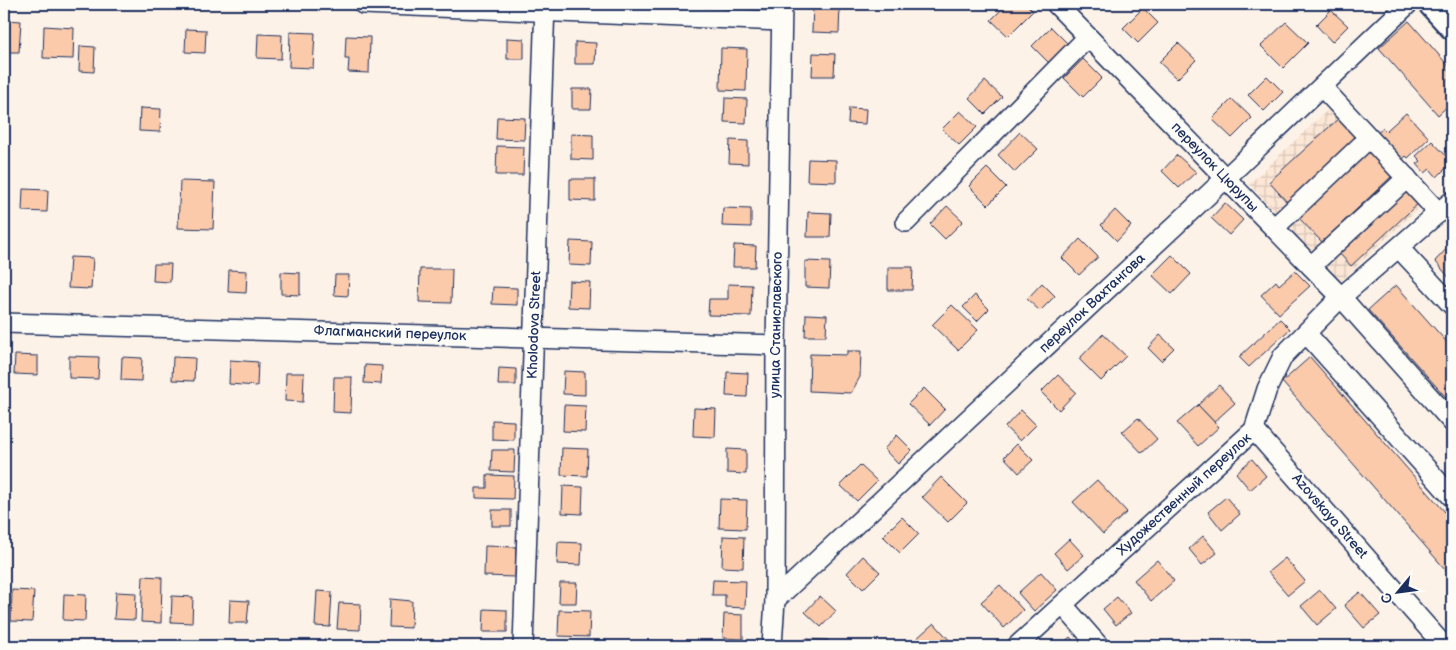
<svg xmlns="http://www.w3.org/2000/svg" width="1456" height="650" viewBox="0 0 1456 650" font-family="'Balsamiq Sans',sans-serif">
<defs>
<pattern id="industrial-grid" width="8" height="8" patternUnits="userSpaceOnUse" patternTransform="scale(1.25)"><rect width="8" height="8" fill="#fce6d5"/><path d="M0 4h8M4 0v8" fill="none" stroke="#d7c6b9"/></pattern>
</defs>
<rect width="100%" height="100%" fill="#fdf2e8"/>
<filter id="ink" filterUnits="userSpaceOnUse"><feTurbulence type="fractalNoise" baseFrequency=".02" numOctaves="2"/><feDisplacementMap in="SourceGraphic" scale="10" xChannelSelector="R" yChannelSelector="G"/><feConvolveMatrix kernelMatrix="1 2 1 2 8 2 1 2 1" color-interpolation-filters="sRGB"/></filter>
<g filter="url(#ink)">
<!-- industrial -->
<polygon fill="url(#industrial-grid)" points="1336,102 1427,200 1340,282 1249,184"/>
<!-- building -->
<g fill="#fbcaaa" stroke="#1b2f5e">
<polygon points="813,4 840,4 839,33 812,32"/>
<polygon points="1007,4 1026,4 1033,11 1008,36 991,20"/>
<polygon points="1143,8 1158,23 1138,43 1123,28"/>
<polygon points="1331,10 1348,26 1332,42 1316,25"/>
<polygon points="5,20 21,21 19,52 4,52"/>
<polygon points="1409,21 1452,70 1452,102 1438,115 1379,48"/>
<polygon points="1286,22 1308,43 1283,68 1261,46"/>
<polygon points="44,26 74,28 73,59 43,58"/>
<polygon points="1051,27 1069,45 1050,64 1032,46"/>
<polygon points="186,29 206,30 205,53 185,52"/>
<polygon points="290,32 315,33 313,68 289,67"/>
<polygon points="258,34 282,35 281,59 257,58"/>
<polygon points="346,36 370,37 369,73 348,72 349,59 345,59"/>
<polygon points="507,38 524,39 524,59 507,59"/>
<polygon points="575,42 596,43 595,64 575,64"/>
<polygon points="1178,43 1196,60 1177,79 1159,62"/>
<polygon points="80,46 95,47 94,72 79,71"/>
<polygon points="721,48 747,49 746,91 720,90"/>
<polygon points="813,53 835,54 834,76 812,76"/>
<polygon points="1083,59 1102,78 1083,97 1064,78"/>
<polygon points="1267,76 1283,92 1264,111 1248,95"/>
<polygon points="985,81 1002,97 985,114 969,98"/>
<polygon points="572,89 592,89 591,109 572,109"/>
<polygon points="725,98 747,99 746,123 724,122"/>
<polygon points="1232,99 1252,118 1232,138 1212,119"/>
<polygon points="140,108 161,109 160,132 139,131"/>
<polygon points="849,108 866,109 865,124 848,123"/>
<polygon points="960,111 977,127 959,145 942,129"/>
<polygon points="1406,113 1429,138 1408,158 1406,156 1399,163 1374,136 1383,128 1386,131"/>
<polygon points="497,117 525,118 524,140 496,139"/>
<polygon points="1339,118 1357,137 1287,202 1269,182"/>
<polygon points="1020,132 1038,149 1015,172 998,155"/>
<polygon points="571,134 593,135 593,160 571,159"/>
<polygon points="730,140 748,141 748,164 729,163"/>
<polygon points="1432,141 1452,162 1437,177 1430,169 1425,173 1417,164 1421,161 1416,156"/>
<polygon points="497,146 524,147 523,175 496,175"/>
<polygon points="1369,151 1392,176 1322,242 1298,217"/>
<polygon points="1177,155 1196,172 1179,188 1162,171"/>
<polygon points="808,159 836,160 836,182 807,181"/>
<polygon points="987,168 1006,187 988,205 969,186"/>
<polygon points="570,179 595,179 595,201 570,200"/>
<polygon points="180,181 215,182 213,229 178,228"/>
<polygon points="1410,187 1422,200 1351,266 1339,253"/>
<polygon points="23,189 48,190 47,212 22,211"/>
<polygon points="1225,203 1243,220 1229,235 1211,218"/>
<polygon points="947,206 963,221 945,239 930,224"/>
<polygon points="723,208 751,209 751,227 722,226"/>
<polygon points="1115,210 1131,226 1117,241 1101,225"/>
<polygon points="808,212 831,213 830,237 807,237"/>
<polygon points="1080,239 1098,257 1079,275 1062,258"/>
<polygon points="570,241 592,242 591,266 569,265"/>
<polygon points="1452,243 1452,281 1435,261"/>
<polygon points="734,245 756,246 755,267 733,267"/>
<polygon points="1172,255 1191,274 1172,294 1152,275"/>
<polygon points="70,257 93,258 91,289 68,288"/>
<polygon points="805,261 830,262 829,288 805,287"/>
<polygon points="154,264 171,264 170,282 153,281"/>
<polygon points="888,267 913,267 912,290 888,290"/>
<polygon points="420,269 452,269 451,303 419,302"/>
<polygon points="229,270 247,271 246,293 228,292"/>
<polygon points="1295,271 1310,286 1279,314 1261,295 1276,281 1279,285"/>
<polygon points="281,272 300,273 300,295 281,294"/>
<polygon points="335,275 349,275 348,296 334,295"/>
<polygon points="569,281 590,282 589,308 568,307"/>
<polygon points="1042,283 1055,296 1040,311 1027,299"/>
<polygon points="728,284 752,285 751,316 708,315 709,299 728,299"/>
<polygon points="1396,285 1452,348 1452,404 1368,310"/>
<polygon points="493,287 517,288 517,305 492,304"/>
<polygon points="975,295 989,309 977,321 963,307"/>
<polygon points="952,305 978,330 958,350 932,325"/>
<polygon points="806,314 827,315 826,336 805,336"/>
<polygon points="1280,319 1290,329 1249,367 1239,357"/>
<polygon points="1103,334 1126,356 1101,381 1079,359"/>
<polygon points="1160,335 1174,348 1161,361 1148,348"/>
<polygon points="847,351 861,351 860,377 851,393 809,391 810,354 847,355"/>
<polygon points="15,355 38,356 38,375 14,374"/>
<polygon points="69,356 99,357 98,379 69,378"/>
<polygon points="122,357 142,358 141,381 121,380"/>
<polygon points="173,357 195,358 194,381 172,380"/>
<polygon points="1310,357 1452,520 1452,577 1282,382"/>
<polygon points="230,360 258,362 257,386 229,384"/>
<polygon points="365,365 382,366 381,384 364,383"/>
<polygon points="499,368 516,369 516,385 498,385"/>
<polygon points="564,371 585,372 585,395 563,394"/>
<polygon points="727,372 748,373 747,397 726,396"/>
<polygon points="286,373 304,373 303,402 285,401"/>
<polygon points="1058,375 1076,392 1059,410 1041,392"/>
<polygon points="334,377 352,377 351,413 333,412"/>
<polygon points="1219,385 1235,403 1214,422 1198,405"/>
<polygon points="924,388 945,409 930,425 908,404"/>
<polygon points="564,405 586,406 585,432 563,431"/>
<polygon points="1198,405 1219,427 1198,446 1177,423"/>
<polygon points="694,408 716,409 715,437 693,436"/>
<polygon points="1021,410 1036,425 1020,441 1005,427"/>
<polygon points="1138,418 1157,439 1142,453 1122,432"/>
<polygon points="492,420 514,421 514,440 492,439"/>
<polygon points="897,435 912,450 898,464 884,449"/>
<polygon points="1017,444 1033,460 1019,473 1004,457"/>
<polygon points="562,448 588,449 587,476 561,475"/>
<polygon points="727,449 746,450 746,474 727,473"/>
<polygon points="492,450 515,450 514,472 491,471"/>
<polygon points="1252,459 1266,476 1250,490 1236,473"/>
<polygon points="860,465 877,481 857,501 840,485"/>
<polygon points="487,475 514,476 513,499 476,498 476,488 487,488"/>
<polygon points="941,477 967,503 948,522 922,497"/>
<polygon points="1097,480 1127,512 1103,534 1073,502"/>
<polygon points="563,486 583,487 582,514 562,513"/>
<polygon points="1226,497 1240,514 1222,530 1208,512"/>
<polygon points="720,499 747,500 746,529 719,528"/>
<rect x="492" y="510" width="19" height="16"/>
<polygon points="902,517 919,534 900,553 883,536"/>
<polygon points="723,536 744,537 743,568 722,567"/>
<polygon points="1203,536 1217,553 1202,565 1189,549"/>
<polygon points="1069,539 1084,555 1068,569 1054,553"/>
<polygon points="558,542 582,543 581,565 557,564"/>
<polygon points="485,546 516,547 515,577 484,576"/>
<polygon points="863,556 880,572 863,589 847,573"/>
<polygon points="1285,558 1305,581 1288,595 1268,572"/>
<polygon points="1157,560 1174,581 1151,601 1134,580"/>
<polygon points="1041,572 1057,590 1034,611 1018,593"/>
<polygon points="143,576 162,577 161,623 141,622"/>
<polygon points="713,580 746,581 745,608 725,607 725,595 712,595"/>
<polygon points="560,583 577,583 576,603 559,603"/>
<polygon points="1000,585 1023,610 1004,628 981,602"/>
<polygon points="12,590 34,591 32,622 11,621"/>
<polygon points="1320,590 1336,609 1317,625 1301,606"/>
<polygon points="317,591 332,592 330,627 315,626"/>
<polygon points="116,592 136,593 135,620 114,619"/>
<polygon points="1360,592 1380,615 1364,628 1344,605"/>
<polygon points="64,594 86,595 85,621 63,620"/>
<polygon points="172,596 193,597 192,623 171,622"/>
<polygon points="820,596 836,611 821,627 805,612"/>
<polygon points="1117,597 1131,613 1116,625 1103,609"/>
<polygon points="390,599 412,601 411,628 389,627"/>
<polygon points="230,600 249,601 247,623 229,623"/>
<polygon points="339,603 361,604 360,630 337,629"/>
<polygon points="484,609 507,610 507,632 483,632"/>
<polygon points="559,610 590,611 589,637 558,636"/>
<polygon points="724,614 743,615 743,639 723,638"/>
<polygon points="934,623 952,643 949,646 923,646 916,639"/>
<polygon points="1070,637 1078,646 1060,646"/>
<polygon points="805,639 828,640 827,646 805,646"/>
<polygon points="1202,639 1208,646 1193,646"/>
</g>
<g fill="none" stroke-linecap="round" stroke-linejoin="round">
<!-- minor casing -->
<g stroke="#1b2f5e" stroke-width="22">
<g id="minor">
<polyline points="363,4 781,21"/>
<polyline points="1056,4 1341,297 1452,422"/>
<polyline points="1322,87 1439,213"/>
<polyline points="906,222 1088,37"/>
<polyline points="1274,228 1369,138"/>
<polyline points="1399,248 1452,305"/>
<polyline points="1311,266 1407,178"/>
<polyline points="4,323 776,345"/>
<polyline points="1306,333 1452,497"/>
<polyline points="1254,430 1444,646"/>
<polyline points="775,600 1226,178 1408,4"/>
<polyline points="1063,605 1099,646"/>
<polyline points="523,646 545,4"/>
<polyline points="772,646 775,600 776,345 782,4"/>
<polyline points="1017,646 1254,430 1267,389 1283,356 1341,297 1452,201"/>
</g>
</g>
<!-- major casing -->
<g stroke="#1b2f5e" stroke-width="28">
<polyline id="major" points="1431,4 1452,27"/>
</g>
<!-- minor -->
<use href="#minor" stroke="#fdfcf7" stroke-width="19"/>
<!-- major -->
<use href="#major" stroke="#fdfcf7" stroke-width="24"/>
</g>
</g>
<g text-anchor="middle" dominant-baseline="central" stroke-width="4" stroke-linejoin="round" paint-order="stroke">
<!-- street labels -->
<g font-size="14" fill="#1b2f5e" stroke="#fdfcf7">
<text transform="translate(1215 167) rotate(46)">переулок Цюрупы</text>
<text transform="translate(1092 303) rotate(-43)">переулок Вахтангова</text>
<text transform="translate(534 325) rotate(-88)">Kholodova Street</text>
<text transform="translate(776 325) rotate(-89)">улица Станиславского</text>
<text transform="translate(390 333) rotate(2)">Флагманский переулок</text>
<text transform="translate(1184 494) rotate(-42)">Художественный переулок</text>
<text transform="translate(1330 516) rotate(49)">Azovskaya Street</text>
</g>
</g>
<!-- margin -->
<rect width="1456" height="650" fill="none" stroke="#fdfcf7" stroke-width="20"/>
<rect x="10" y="10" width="1436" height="630" fill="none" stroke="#1b2f5e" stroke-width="2" filter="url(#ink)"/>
<!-- north arrow -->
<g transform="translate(1398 592) rotate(241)" stroke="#fdfcf7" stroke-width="4" paint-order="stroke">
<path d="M0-4L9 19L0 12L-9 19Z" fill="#1b2f5e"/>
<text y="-8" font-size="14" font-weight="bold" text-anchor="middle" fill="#1b2f5e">С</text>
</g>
</svg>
